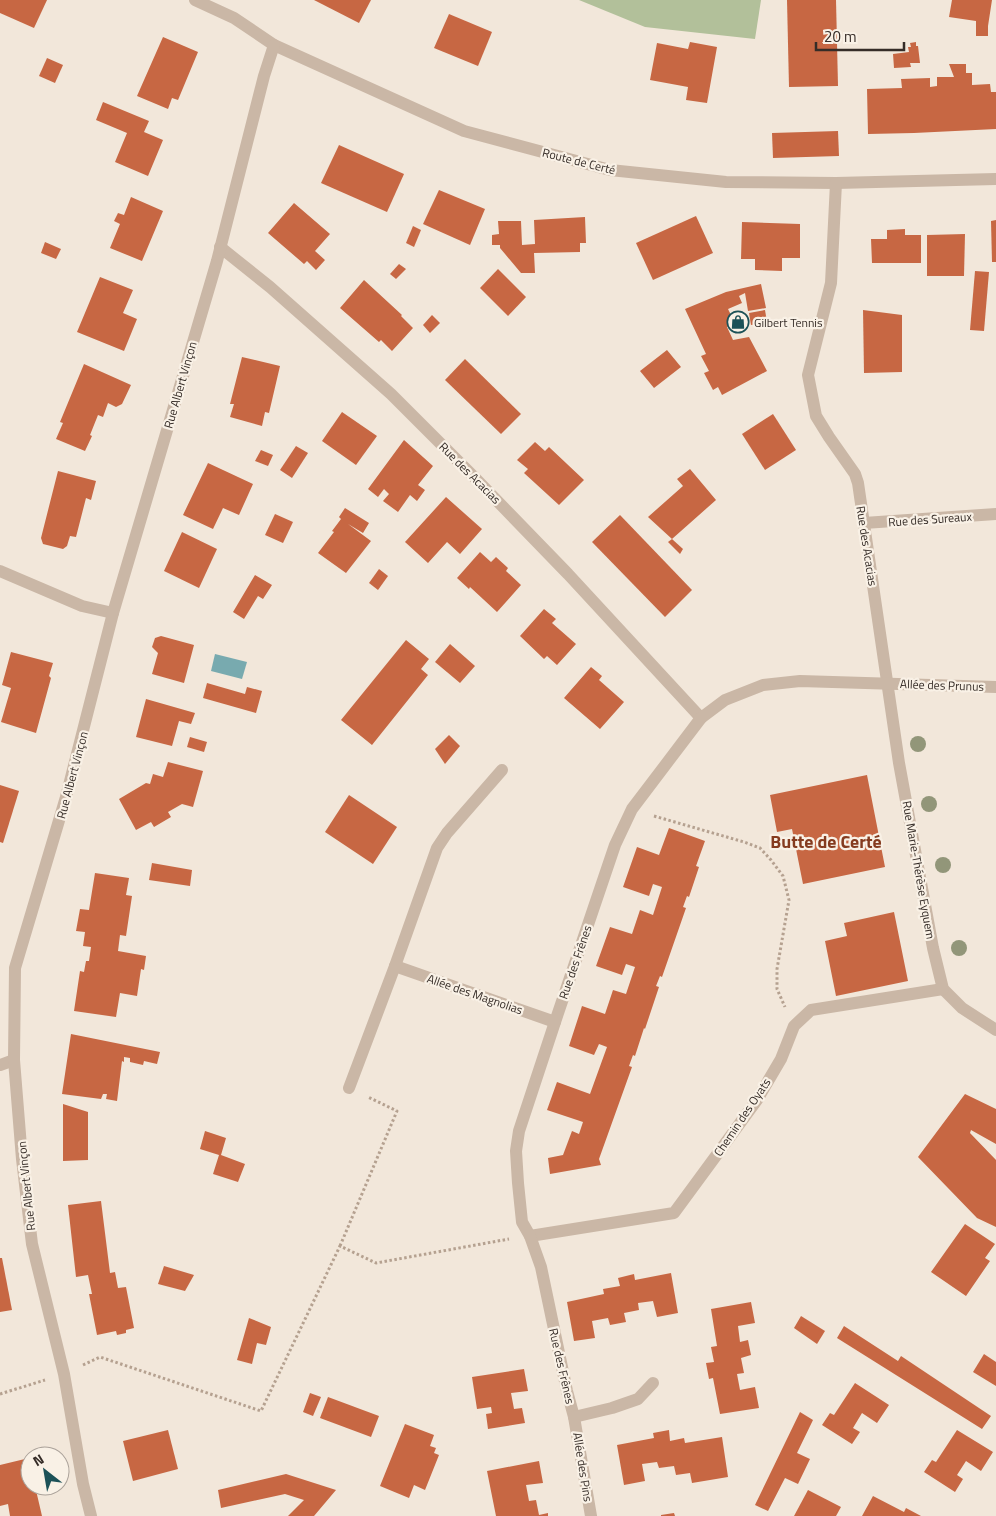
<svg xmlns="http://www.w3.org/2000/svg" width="996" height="1516" viewBox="0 0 996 1516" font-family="'Titillium Web',sans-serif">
<rect width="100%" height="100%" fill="#f2e7da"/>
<!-- green -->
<polygon fill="#b2c09a" points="579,0 761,0 755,39 645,27"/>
<!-- water -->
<polygon fill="#78aaaf" points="215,654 247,662 242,679 211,671"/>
<!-- building -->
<g fill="#c76743">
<polygon points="0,0 47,0 34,28 0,13"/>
<polygon points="314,0 371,0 359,23"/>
<polygon points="787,0 836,0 838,86 789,87"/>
<polygon points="952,0 992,0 988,26 988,36 976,36 976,21 949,17"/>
<polygon points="449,14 492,32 478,66 434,48"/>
<polygon points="163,37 198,52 178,100 172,98 168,109 137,96"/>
<polygon points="690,42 717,47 707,103 686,100 688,87 650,80 657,43 688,49"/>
<polygon points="916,42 916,46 918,46 920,63 910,63 911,67 894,68 893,54 909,52 908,47 911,47 910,43"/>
<polygon points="47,58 63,65 55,83 39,76"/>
<polygon points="949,64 966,64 966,73 972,73 972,85 990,84 991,92 996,92 996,129 914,133 868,134 867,89 902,88 901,79 930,78 930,87 937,86 937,77 954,77"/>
<polygon points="103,102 149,121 144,132 163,140 148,176 115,162 127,133 96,120"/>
<polygon points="838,131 839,156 773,158 772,133"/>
<polygon points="339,145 404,174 387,212 321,183"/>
<polygon points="439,190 485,209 470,245 423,224"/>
<polygon points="131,197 163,211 142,261 110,248 120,224 114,221 118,213 124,215"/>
<polygon points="294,203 330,234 315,251 325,260 316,270 307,261 304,264 268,233"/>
<polygon points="696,216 713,253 653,280 636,243"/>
<polygon points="585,217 586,243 580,243 580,252 534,253 535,273 521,273 500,248 500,245 492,245 492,235 499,234 498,221 521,221 522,245 535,244 534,220"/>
<polygon points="996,220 996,262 992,262 991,221"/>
<polygon points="742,222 800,224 800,258 782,258 782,271 755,270 755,259 741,259"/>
<polygon points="413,226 421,230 414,247 406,243"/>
<polygon points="905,229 905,235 921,235 921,263 872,263 871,239 887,239 887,230"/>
<polygon points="965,234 964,276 927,276 927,235"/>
<polygon points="45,242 61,249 56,259 41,253"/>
<polygon points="399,264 406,269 396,279 390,274"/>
<polygon points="498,269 526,297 508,316 480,288"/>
<polygon points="975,271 989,272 984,331 970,330"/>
<polygon points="100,277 133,290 123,313 137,319 124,351 77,332"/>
<polygon points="364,280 402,315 401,316 413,328 392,351 381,340 379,342 340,308"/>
<polygon points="761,284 766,308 748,311 745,293 739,296 742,303 728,309 735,323 727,327 733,340 749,337 767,371 722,395 718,387 713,390 704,373 709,371 701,356 706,354 685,309 726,292"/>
<polygon points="765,310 767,322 751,325 749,313"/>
<polygon points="863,310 902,315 902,372 864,373"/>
<polygon points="432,315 440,323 430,333 423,325"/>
<polygon points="667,350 681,367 654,388 640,371"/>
<polygon points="242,357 280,366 269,413 265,412 262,426 230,417 234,404 230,404"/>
<polygon points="465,359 521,414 501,434 445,380"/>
<polygon points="84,364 131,385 122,404 116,407 108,403 103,417 98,415 90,435 92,436 85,451 56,439 63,423 60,422"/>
<polygon points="342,412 377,436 356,465 322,441"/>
<polygon points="773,414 796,450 765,470 742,434"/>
<polygon points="404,440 433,466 418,485 425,490 417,501 410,495 398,512 383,501 389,494 384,489 378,497 368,489"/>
<polygon points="535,442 545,451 549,447 584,480 559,505 524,473 528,469 517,460"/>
<polygon points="296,446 308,453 292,478 280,470"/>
<polygon points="261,450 273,455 268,466 255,461"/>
<polygon points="208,463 253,484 239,515 223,508 213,529 183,515"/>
<polygon points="690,469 716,500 672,539 648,517 683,486 677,479"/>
<polygon points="58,471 96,481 91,500 86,498 76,537 70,536 67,546 63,549 43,544 41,538"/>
<polygon points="446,497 482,529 460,554 447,542 428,563 405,542"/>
<polygon points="345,508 369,523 363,533 348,524 371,541 346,573 318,553 334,532 332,531 341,519 339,517"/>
<polygon points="275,514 293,522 283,543 265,535"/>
<polygon points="620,515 692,590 665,617 592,542"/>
<polygon points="182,532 217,549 199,588 164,571"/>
<polygon points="672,539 683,549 680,554 668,542"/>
<polygon points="480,552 491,562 496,557 508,568 506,571 521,585 497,612 470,587 469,589 457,578"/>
<polygon points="379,569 388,576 378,590 369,583"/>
<polygon points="255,575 272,585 263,599 258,596 244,619 233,612"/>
<polygon points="544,609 556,619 552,623 576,644 557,665 547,656 544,659 520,636"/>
<polygon points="161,636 194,645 184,683 152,674 158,653 152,647 155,638"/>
<polygon points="406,640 429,659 421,669 428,675 372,745 341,720"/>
<polygon points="450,644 475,666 460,683 435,662"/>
<polygon points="11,652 53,663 49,676 51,678 36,733 1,722 11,688 2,685"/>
<polygon points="591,667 602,676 599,680 624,702 600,729 564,698"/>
<polygon points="207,683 245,694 247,687 262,691 256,713 203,698"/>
<polygon points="146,699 195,713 191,724 179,721 172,746 136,737"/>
<polygon points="449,735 460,746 445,764 435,749"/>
<polygon points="190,737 207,742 204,752 187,747"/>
<polygon points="168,762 203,771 193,807 182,804 168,812 171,817 154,827 151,822 136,830 119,799 146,783 150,784 153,774 163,777"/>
<polygon points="867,775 885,867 803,884 792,829 777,832 770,795"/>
<polygon points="0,785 19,791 3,843 0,842"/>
<polygon points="349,795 397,827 373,864 325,832"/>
<polygon points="669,828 705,841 696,866 699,867 689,897 687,896 683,907 686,908 662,977 660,976 656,986 659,987 645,1029 644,1028 635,1056 633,1055 629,1066 632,1067 599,1159 601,1165 550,1174 548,1158 563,1155 572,1131 579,1134 583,1122 547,1110 557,1082 590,1094 607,1047 599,1044 594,1055 569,1046 582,1006 605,1014 613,990 626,994 635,967 626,964 622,975 596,966 610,927 632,934 640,910 653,915 662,887 653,884 649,896 623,887 637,847 659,855"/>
<polygon points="152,863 192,870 190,886 149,880"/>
<polygon points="95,873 129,878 126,895 132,896 126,936 120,935 118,951 146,956 144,970 141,969 137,996 120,993 116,1017 74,1011 80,971 84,972 86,961 89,961 91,947 83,946 85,932 76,931 80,909 89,910"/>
<polygon points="894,912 908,981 836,996 825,941 847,936 844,923"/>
<polygon points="71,1034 160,1052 157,1064 144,1061 143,1065 130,1062 130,1058 124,1057 124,1062 122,1061 117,1101 106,1099 107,1094 103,1094 101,1099 62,1094"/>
<polygon points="965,1094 996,1109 996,1144 971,1130 970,1133 996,1160 996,1227 977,1218 918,1157"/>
<polygon points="63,1104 88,1112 88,1160 63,1161"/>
<polygon points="205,1131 226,1138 221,1155 245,1164 238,1182 213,1174 219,1155 200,1149"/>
<polygon points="101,1201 110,1273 115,1272 118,1288 126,1287 134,1328 126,1330 126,1333 117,1335 116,1331 97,1335 89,1294 92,1294 88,1275 76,1277 68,1205"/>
<polygon points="965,1224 995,1244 985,1258 990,1261 966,1296 931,1272"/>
<polygon points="0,1258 2,1258 12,1310 0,1312"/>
<polygon points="164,1266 194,1275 185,1291 158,1284"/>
<polygon points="671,1273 678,1313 657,1317 653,1301 638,1303 639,1310 624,1313 626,1322 610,1325 608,1318 592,1321 595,1338 574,1341 567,1302 604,1294 603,1289 620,1286 618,1278 634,1274 635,1280"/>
<polygon points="751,1302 755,1323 738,1326 740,1342 748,1340 751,1355 741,1358 744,1373 737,1374 740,1390 755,1387 759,1408 720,1414 713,1378 709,1379 706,1363 714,1362 711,1347 717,1346 711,1309"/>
<polygon points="801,1316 825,1331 817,1344 794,1328"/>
<polygon points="249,1318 271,1327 266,1345 257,1343 252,1364 237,1360"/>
<polygon points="844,1326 898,1361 901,1356 991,1416 982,1429 837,1338"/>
<polygon points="984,1354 996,1362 996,1386 973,1372"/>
<polygon points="524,1369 528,1391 511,1393 514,1409 522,1408 525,1423 488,1429 486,1414 492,1413 491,1407 477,1409 472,1377"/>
<polygon points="855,1383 889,1405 877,1423 862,1413 853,1428 860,1432 852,1444 822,1425 830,1413 834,1415"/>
<polygon points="310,1393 321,1397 313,1416 303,1412"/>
<polygon points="328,1397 379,1416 371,1437 320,1418"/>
<polygon points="800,1412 813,1420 797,1453 810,1459 798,1484 785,1478 768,1511 755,1505"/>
<polygon points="405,1424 434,1435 430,1446 436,1448 434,1453 439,1455 425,1490 414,1485 409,1498 380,1486"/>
<polygon points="168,1430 178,1469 133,1481 123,1441"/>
<polygon points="669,1430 670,1441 684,1438 685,1443 722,1437 728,1477 692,1483 690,1473 676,1475 674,1466 659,1468 657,1462 642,1464 645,1481 624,1485 617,1445 654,1438 653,1433"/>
<polygon points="957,1430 993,1452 981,1471 966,1461 957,1475 963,1479 955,1492 924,1472 932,1460 936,1462"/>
<polygon points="29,1458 30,1486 35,1486 42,1516 10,1516 8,1504 0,1506 0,1465"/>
<polygon points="539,1461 543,1483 526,1485 529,1501 536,1500 539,1515 548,1513 548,1516 496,1516 487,1471"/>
<polygon points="286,1474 336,1490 314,1516 288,1516 304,1500 285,1494 221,1508 218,1490"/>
<polygon points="808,1490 841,1507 836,1516 794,1516"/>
<polygon points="873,1496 904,1512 906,1508 921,1516 862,1516"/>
<polygon points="674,1513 675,1516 661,1516 661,1515"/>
</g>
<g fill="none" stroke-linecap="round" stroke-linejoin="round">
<!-- path -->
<g stroke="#b5a190" stroke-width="3" stroke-dasharray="2.5 2.5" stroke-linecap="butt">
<polyline points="654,816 744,842 760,848 771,860 783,876 789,900 777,969 777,989 785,1007"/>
<polyline points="340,1246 397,1111 368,1097"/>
<polyline points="83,1365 100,1357 261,1411 340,1246 376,1263 509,1239"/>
<polyline points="0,1394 45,1380"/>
</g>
<!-- minor -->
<g stroke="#cab7a6" stroke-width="12">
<polyline points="195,0 234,18 274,45 464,131 610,170 726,182 836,183 996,179"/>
<polyline points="836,183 831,283 808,375 816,416 829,437 855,474 858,483 899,763 933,948 943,989 962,1008 996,1030"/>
<polyline points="220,247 270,287 391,394 476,479 568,574 701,718"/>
<polyline points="864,523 996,514"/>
<polyline points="0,571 82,606 113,613"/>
<polyline points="395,966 555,1022"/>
<polyline points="0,1065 14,1060"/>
<polyline points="349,1088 395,966 437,848 447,833 502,770"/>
<polyline points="530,1236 674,1213 757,1100 781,1059 794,1026 811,1010 943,989"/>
<polyline points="574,1417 567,1391 541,1267 530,1236 522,1222 518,1183 516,1151 519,1131 555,1022 615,845 632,809 701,718 725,700 763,685 800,681 996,687"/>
<polyline points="91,1516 83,1484 64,1374 32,1244 22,1159 14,1060 15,968 66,797 113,613 217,261 264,76 274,45"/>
<polyline points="591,1516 574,1417 612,1408 638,1399 653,1383"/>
</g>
</g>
<!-- trees -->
<g fill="#929679">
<circle cx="918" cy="744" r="8"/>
<circle cx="929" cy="804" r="8"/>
<circle cx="943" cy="865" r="8"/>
<circle cx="959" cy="948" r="8"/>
</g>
<!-- icons -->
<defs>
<g id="shop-ring" transform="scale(1.125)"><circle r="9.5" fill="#f9f1e6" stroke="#1c5157" stroke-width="1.5"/><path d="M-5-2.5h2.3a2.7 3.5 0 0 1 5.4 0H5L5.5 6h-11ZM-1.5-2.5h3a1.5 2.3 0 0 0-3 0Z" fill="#1c5157"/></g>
</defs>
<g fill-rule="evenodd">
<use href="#shop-ring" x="738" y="322"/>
</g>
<g text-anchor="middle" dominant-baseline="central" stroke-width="4.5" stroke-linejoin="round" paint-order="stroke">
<!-- street labels -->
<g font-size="12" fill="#352c27" stroke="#f9f1e6">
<text transform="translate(579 161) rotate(14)">Route de Certé</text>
<text transform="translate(180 385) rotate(-74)">Rue Albert Vinçon</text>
<text transform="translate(470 473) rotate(45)">Rue des Acacias</text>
<text transform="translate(930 519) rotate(-4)">Rue des Sureaux</text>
<text transform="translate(867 546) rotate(81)">Rue des Acacias</text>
<text transform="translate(942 685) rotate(2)">Allée des Prunus</text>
<text transform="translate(72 775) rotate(-75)">Rue Albert Vinçon</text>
<text transform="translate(919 870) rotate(80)">Rue Marie-Thérèse Eyquem</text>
<text transform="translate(575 962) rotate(-71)">Rue des Frênes</text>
<text transform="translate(475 994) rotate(19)">Allée des Magnolias</text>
<text transform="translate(742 1117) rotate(-56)">Chemin des Oyats</text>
<text transform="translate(26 1186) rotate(-96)">Rue Albert Vinçon</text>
<text transform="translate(562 1366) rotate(77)">Rue des Frênes</text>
<text transform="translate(583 1467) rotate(81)">Allée des Pins</text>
</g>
<!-- poi labels -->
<g font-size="12" fill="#352c27" stroke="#f9f1e6" text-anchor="start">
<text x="754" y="322">Gilbert Tennis</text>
</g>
<!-- district labels -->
<g font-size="18" font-weight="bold" fill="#853b1f" stroke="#f9f1e6">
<text x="826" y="841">Butte de Certé</text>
</g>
</g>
<!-- north arrow -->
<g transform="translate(45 1471) rotate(329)"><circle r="24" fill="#f9f1e6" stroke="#aba29a"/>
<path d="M0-4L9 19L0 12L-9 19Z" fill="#1c5157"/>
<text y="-8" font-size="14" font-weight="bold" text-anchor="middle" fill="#352c27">N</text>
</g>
<!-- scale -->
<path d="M816 42v8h88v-8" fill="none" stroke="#352c27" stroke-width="2.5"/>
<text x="824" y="42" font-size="15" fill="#352c27" stroke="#f9f1e6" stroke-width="4" paint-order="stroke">20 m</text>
</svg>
